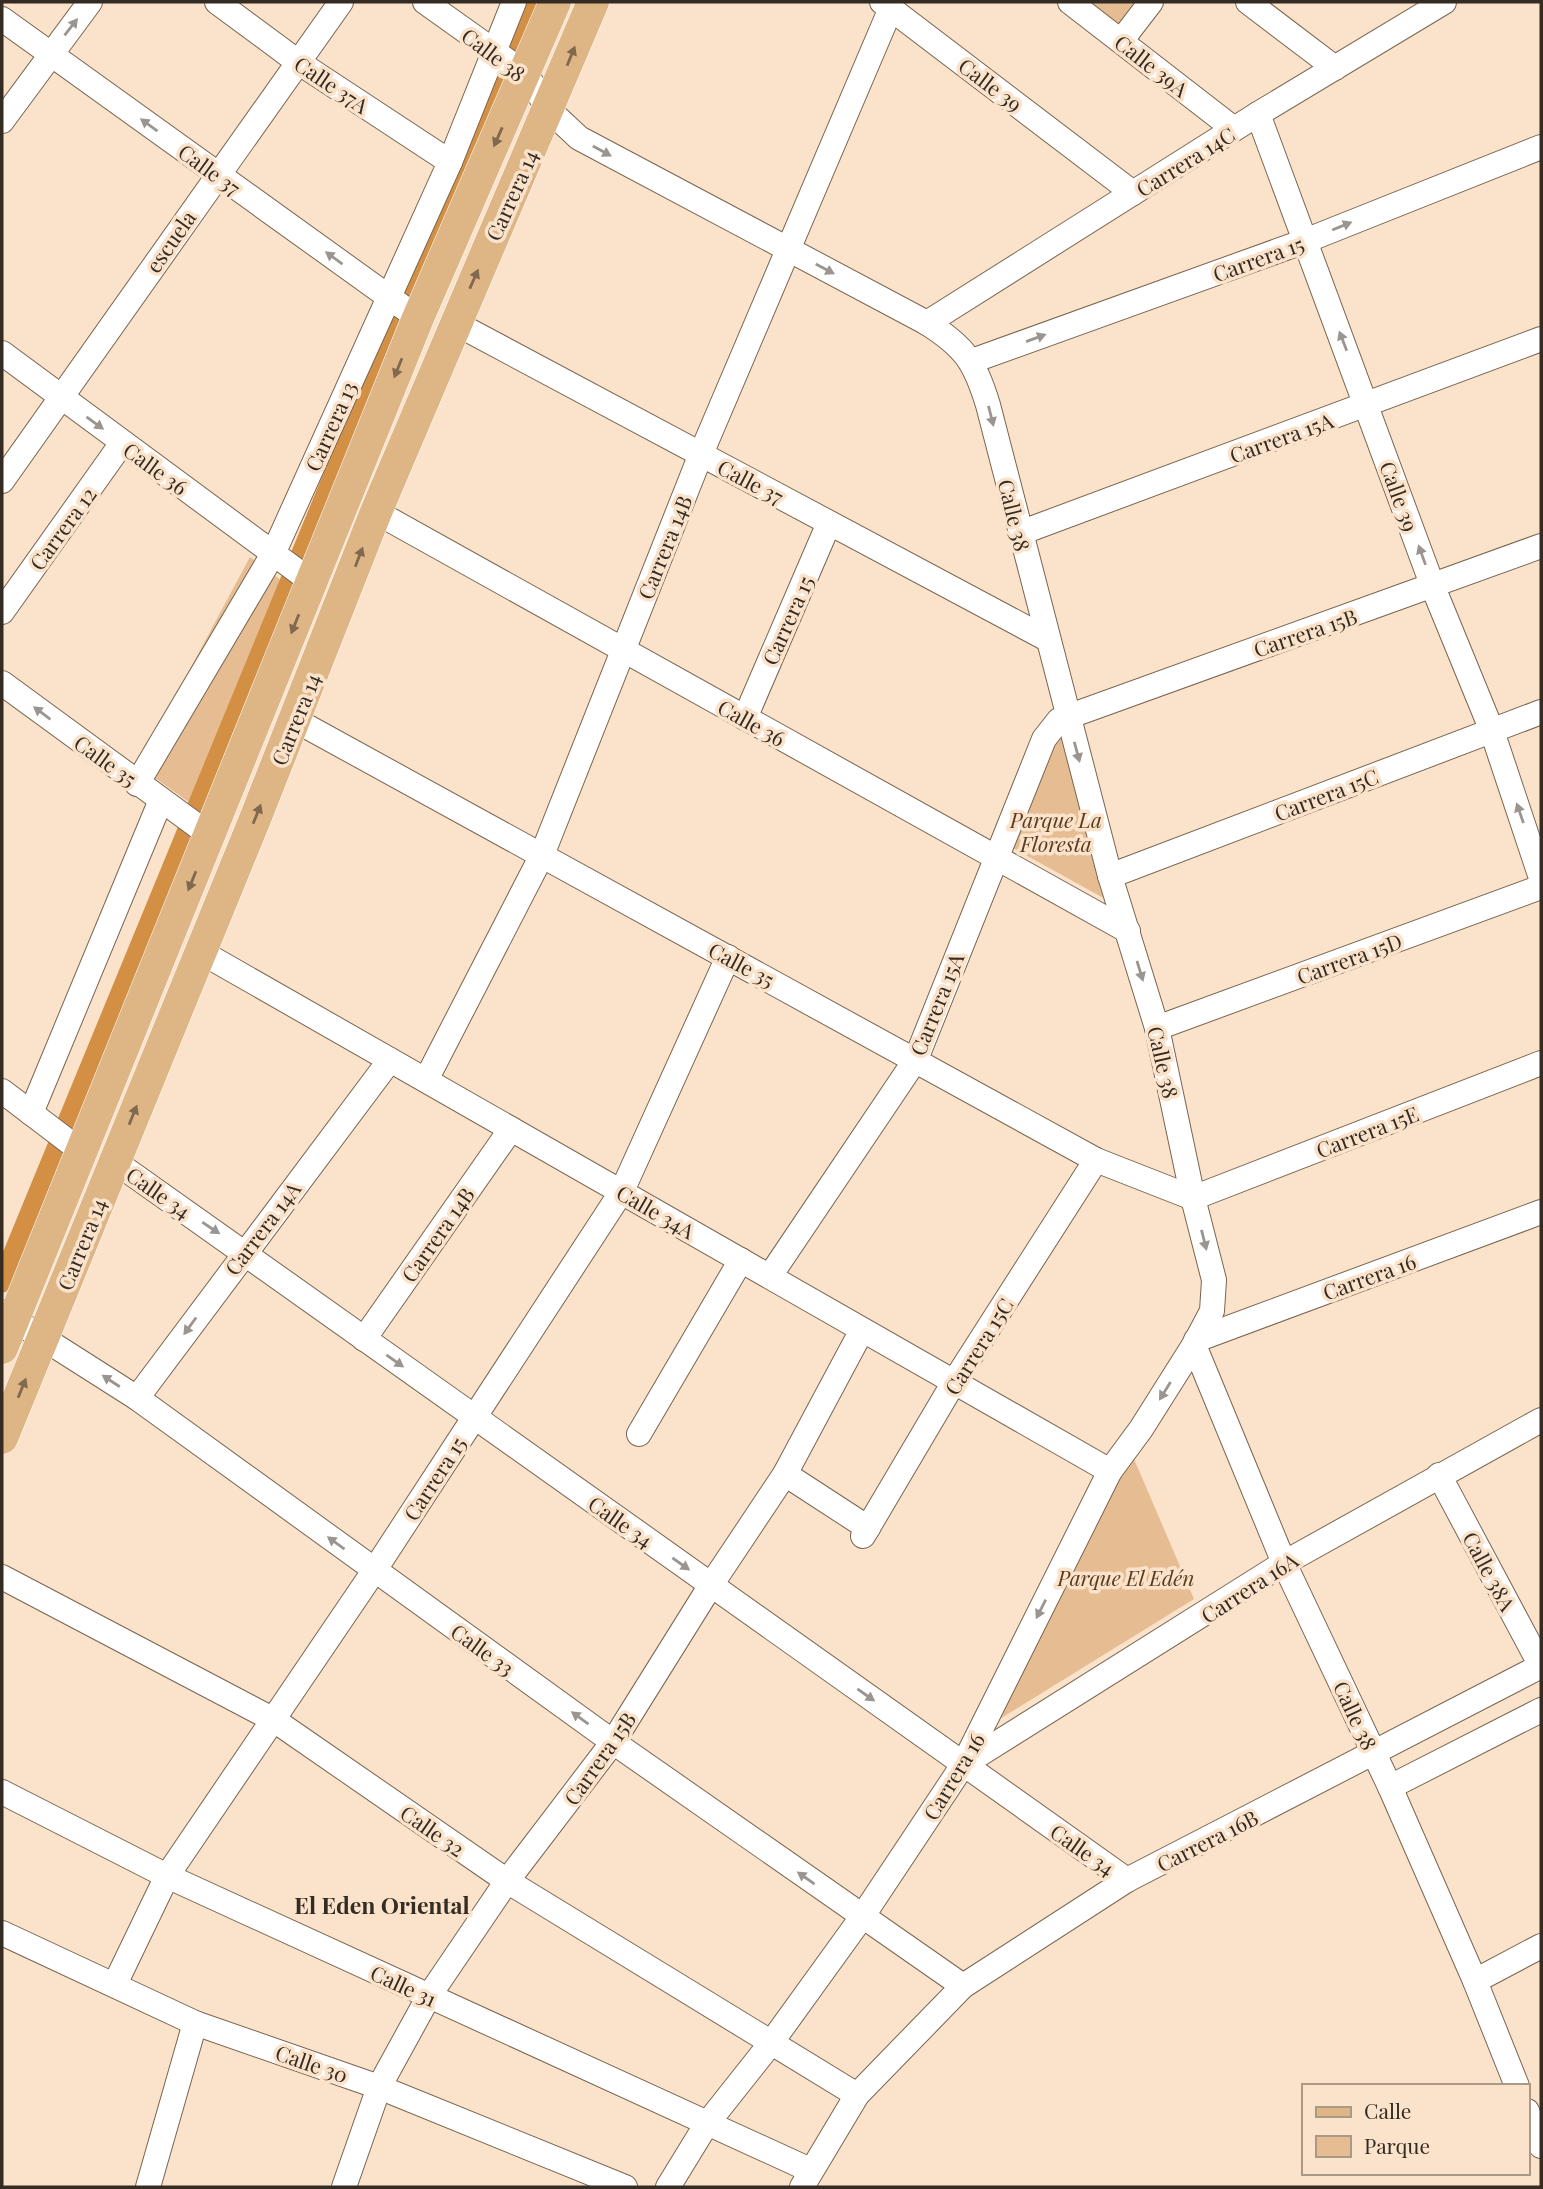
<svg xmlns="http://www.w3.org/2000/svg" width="1543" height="2189" viewBox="0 0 1543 2189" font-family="'Playfair Display',serif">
<rect width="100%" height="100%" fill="#fae2cb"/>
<!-- green -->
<g fill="#e6bd92">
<polygon points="1082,2 1147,2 1124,34"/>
<polygon points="250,557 294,590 203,812 138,766"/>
<polygon points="1061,728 1109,901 1013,848"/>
<polygon points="1134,1459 1194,1599 995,1722 1110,1492"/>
</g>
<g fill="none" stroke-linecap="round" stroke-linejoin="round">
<!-- canal -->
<polyline stroke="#d39044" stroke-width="21" points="2,1282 412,286 537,2"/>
<!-- minor casing -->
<g stroke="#796550" stroke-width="26">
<g id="minor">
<polyline points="217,2 298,62 450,162"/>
<path d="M425,2L526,74L549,110L579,138L927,323C965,347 975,362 988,405L1110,876L1157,1028L1193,1198L1214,1280L1212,1311L1194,1345L1141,1429L1110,1471L963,1765L862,1917L771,2043L706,2125L668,2187"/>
<polyline points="882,2 1133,193"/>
<polyline points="1070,2 1234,129"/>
<polyline points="1248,2 1335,68"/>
<polyline points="2,19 418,318"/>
<polyline points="1121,41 1151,2"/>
<polyline points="1258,114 1433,587 1492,731 1541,878"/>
<polyline points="2,121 90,2"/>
<polyline points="455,323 1047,639"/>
<polyline points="927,323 1258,114 1444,2"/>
<polyline points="2,353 312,582"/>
<polyline points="972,361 1305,241 1541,147"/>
<polyline points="2,481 341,2"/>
<polyline points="376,512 1128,931"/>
<polyline points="1020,533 1541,339"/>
<polyline points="2,612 122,443"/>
<polyline points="2,683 211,836"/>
<polyline points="745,718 829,523"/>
<polyline points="295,720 1096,1160 1193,1198 1541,1063"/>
<polyline points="137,784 273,554 450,162 514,2"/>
<polyline points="1110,876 1541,712"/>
<polyline points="201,952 1110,1471"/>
<polyline points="1157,1028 1541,887"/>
<polyline points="426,1080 542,855 701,454 891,8"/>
<polyline points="2,1091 81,1151"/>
<polyline points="31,1113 161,800"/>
<polyline points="114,1161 1127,1880"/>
<polyline points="770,1276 916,1059 1044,739 1059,720 1541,546"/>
<polyline points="2,1312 137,1398 613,1742 963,1986"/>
<polyline points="364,1339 511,1129"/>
<polyline points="1196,1340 1541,1212"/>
<polyline points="1194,1345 1284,1563 1390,1787 1475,1981 1517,2086"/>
<polyline points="137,1398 390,1060"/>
<polyline points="639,1434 741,1260"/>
<polyline points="785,1474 868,1528"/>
<polyline points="1439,1475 1541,1666"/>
<polyline points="863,1536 954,1382 1096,1160"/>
<polyline points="2,1577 274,1720 507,1881 857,2095"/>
<polyline points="964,1764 1284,1563 1541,1420"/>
<polyline points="1390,1787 1541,1710"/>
<polyline points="2,1792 167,1876 810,2170"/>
<polyline points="2,1933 195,2023 379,2087 625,2187"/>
<polyline points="1475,1981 1541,1946"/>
<polyline points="115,1984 167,1876 374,1571 622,1191 728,957"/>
<polyline points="1527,2111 1541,2146"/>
<polyline points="148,2187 195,2023"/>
<polyline points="344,2187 379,2087 429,1996 507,1881 613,1742 711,1585 785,1474 862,1330"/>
<polyline points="802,2187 857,2095 963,1986 1127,1880 1541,1666"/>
</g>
</g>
<!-- major casing -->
<g stroke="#fff" stroke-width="33">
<g id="major">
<polyline points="2,1348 418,318 555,2"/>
<polyline points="2,1438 255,819 376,512 593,2"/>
</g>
</g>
<!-- minor -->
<use href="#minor" stroke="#fff" stroke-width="24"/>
<!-- major -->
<use href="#major" stroke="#deb585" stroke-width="32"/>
</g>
<!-- one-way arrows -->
<defs><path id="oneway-solid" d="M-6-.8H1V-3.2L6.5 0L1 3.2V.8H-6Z" transform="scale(1.75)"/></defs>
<g fill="#9a9590">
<use href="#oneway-solid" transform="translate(71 27) rotate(-52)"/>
<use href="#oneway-solid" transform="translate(149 125) rotate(-144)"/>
<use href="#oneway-solid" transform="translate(602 151) rotate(29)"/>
<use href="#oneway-solid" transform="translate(1342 226) rotate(-22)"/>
<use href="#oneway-solid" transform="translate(334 258) rotate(-144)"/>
<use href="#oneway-solid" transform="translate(825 269) rotate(28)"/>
<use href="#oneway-solid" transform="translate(1036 338) rotate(-20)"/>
<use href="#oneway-solid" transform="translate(1343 341) rotate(-111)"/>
<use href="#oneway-solid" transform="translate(991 416) rotate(76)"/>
<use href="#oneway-solid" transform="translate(95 423) rotate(36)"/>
<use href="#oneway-solid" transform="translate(1422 555) rotate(-110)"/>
<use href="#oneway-solid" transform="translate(42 713) rotate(-143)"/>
<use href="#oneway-solid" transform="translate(1077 752) rotate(75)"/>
<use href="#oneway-solid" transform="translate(1520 813) rotate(-109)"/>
<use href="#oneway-solid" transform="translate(1140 971) rotate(73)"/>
<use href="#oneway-solid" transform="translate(211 1228) rotate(34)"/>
<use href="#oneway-solid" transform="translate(1204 1240) rotate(76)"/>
<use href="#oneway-solid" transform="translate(190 1326) rotate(126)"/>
<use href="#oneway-solid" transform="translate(395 1361) rotate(35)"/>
<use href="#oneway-solid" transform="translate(111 1381) rotate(-147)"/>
<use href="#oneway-solid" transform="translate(1165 1391) rotate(122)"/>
<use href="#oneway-solid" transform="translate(336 1543) rotate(-144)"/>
<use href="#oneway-solid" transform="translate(681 1564) rotate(35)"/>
<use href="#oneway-solid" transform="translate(1041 1609) rotate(117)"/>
<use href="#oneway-solid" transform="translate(866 1695) rotate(35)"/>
<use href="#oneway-solid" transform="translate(580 1718) rotate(-144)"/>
<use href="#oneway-solid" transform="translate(806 1878) rotate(-145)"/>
</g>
<g fill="#80694f">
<use href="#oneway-solid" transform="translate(571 56) rotate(-68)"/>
<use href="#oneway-solid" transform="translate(498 137) rotate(114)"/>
<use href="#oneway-solid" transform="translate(474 279) rotate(-66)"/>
<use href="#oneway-solid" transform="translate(398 368) rotate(112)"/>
<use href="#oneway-solid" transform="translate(359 557) rotate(-69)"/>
<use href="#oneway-solid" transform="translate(295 624) rotate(112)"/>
<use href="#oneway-solid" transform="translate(257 814) rotate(-68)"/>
<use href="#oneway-solid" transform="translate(192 881) rotate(112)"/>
<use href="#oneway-solid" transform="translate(133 1115) rotate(-68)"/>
<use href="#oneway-solid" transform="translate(22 1388) rotate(-68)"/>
</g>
<g text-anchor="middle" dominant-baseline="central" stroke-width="7" stroke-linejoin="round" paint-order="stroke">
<!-- street labels -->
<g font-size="21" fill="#342b22" stroke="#fae2cb">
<text transform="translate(494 54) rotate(37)">Calle 38</text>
<text transform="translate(1152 65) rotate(38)">Calle 39A</text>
<text transform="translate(332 84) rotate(34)">Calle 37A</text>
<text transform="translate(991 84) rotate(37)">Calle 39</text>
<text transform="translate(1185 161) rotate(-32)">Carrera 14C</text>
<text transform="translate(210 169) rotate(36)">Calle 37</text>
<text transform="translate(511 195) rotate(-66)">Carrera 14</text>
<text transform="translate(170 241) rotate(-55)">escuela</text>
<text transform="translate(1258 258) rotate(-20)">Carrera 15</text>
<text transform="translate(330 426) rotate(-66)">Carrera 13</text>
<text transform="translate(1281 437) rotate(-20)">Carrera 15A</text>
<text transform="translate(156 468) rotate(36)">Calle 36</text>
<text transform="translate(751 481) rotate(28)">Calle 37</text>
<text transform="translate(1400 496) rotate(70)">Calle 39</text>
<text transform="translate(1015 515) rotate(76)">Calle 38</text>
<text transform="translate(62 528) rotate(-54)">Carrera 12</text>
<text transform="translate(664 547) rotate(-68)">Carrera 14B</text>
<text transform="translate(787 620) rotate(-66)">Carrera 15</text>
<text transform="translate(1305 632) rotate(-19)">Carrera 15B</text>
<text transform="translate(295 719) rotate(-68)">Carrera 14</text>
<text transform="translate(752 722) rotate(29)">Calle 36</text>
<text transform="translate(106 760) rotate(36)">Calle 35</text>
<text transform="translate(1326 794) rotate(-21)">Carrera 15C</text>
<text transform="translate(1349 958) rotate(-20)">Carrera 15D</text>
<text transform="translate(742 964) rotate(28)">Calle 35</text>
<text transform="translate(936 1004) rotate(-68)">Carrera 15A</text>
<text transform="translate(1164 1062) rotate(77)">Calle 38</text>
<text transform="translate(1367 1131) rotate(-21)">Carrera 15E</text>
<text transform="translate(159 1192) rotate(35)">Calle 34</text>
<text transform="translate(656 1211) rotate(30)">Calle 34A</text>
<text transform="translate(262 1228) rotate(-53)">Carrera 14A</text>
<text transform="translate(437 1234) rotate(-55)">Carrera 14B</text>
<text transform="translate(81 1244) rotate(-68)">Carrera 14</text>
<text transform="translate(1369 1276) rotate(-20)">Carrera 16</text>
<text transform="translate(978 1346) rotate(-58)">Carrera 15C</text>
<text transform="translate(434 1478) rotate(-57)">Carrera 15</text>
<text transform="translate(621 1521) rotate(35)">Calle 34</text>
<text transform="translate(1490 1571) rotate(62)">Calle 38A</text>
<text transform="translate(1249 1587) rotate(-33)">Carrera 16A</text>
<text transform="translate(483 1649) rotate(36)">Calle 33</text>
<text transform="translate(1356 1715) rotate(65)">Calle 38</text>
<text transform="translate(599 1758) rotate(-55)">Carrera 15B</text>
<text transform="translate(953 1776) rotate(-59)">Carrera 16</text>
<text transform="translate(433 1830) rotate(35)">Calle 32</text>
<text transform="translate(1207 1840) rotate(-27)">Carrera 16B</text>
<text transform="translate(1083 1849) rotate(35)">Calle 34</text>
<text transform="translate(404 1985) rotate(25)">Calle 31</text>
<text transform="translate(312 2063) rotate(19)">Calle 30</text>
</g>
<!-- park labels -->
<g font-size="21" font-style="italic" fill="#5a3d1e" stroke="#fae2cb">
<text x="1056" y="819">Parque La<tspan x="1056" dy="24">Floresta</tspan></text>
<text x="1126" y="1577">Parque El Edén</text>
</g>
<!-- neighbourhood labels -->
<g font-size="23" font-weight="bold" fill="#342b22" stroke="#fae2cb">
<text x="382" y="1904">El Eden Oriental</text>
</g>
</g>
<!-- border -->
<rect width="1543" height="2189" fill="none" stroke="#342b22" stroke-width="7"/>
<!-- legend -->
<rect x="1302" y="2084" width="228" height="91" fill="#fae2cb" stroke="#ab9987" stroke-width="2"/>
<rect x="1316" y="2107" width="35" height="10" fill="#deb585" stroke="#ab9987" stroke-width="2"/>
<text x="1364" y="2119" font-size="21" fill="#342b22">Calle</text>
<rect x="1316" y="2136" width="35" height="21" fill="#e6bd92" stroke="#ab9987" stroke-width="2"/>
<text x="1364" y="2154" font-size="21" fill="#342b22">Parque</text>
</svg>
